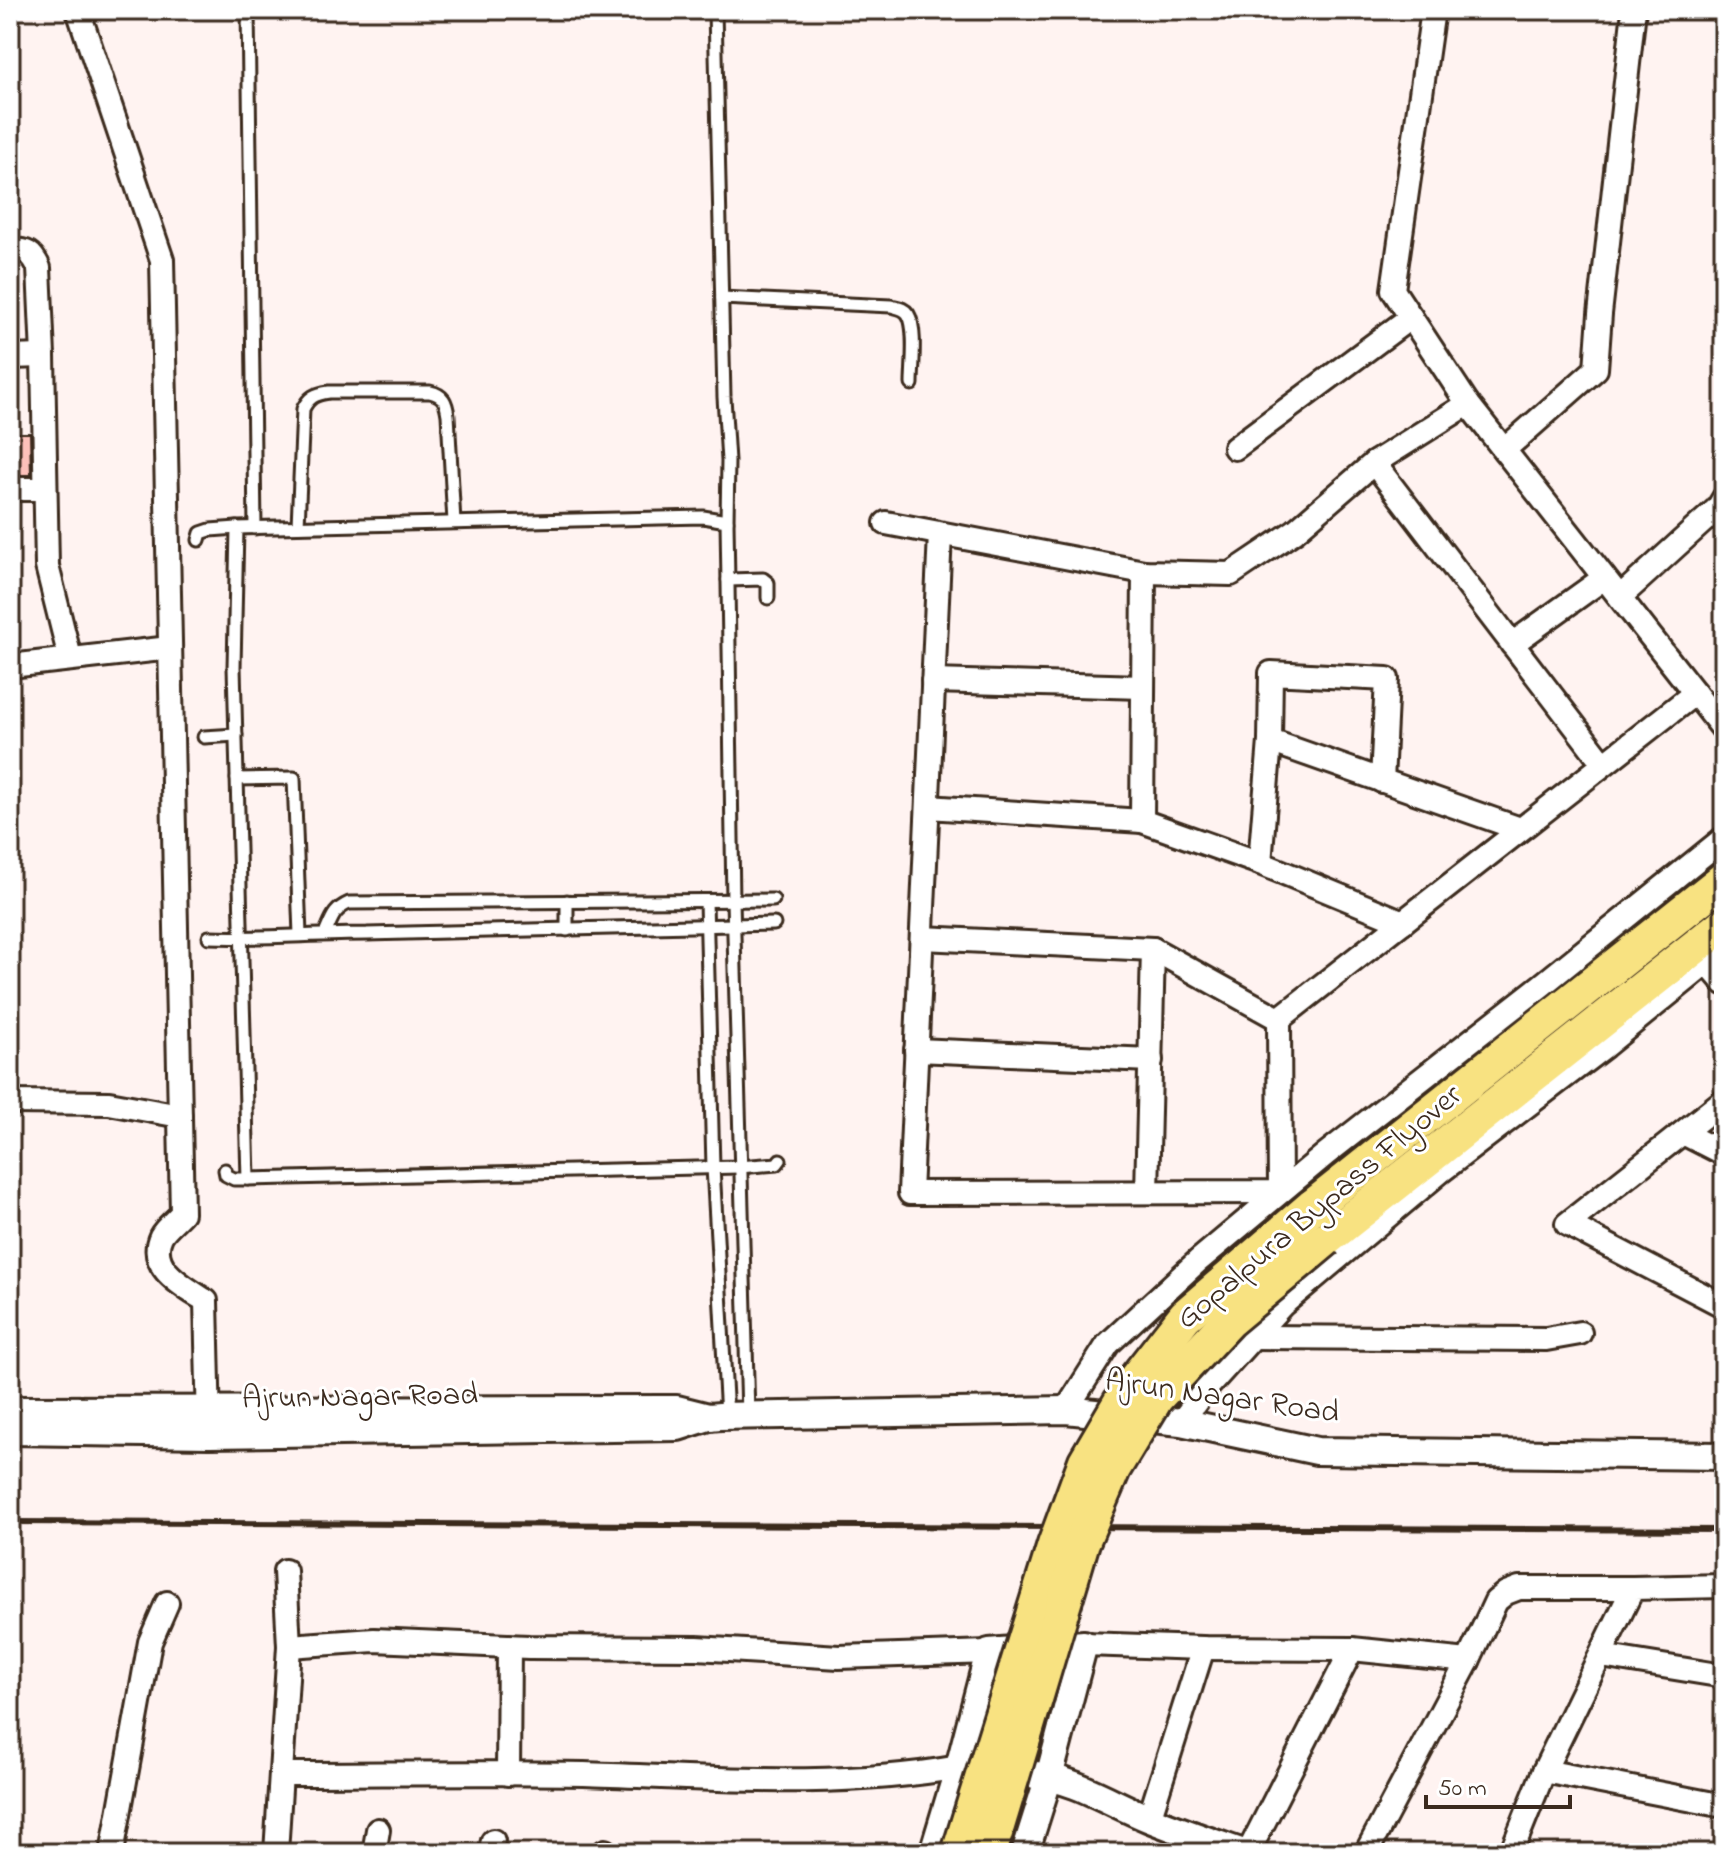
<svg xmlns="http://www.w3.org/2000/svg" width="1734" height="1863" viewBox="0 0 1734 1863" font-family="'Indie Flower',sans-serif">
<rect width="100%" height="100%" fill="#fff3f1"/>
<filter id="ink" filterUnits="userSpaceOnUse"><feTurbulence type="fractalNoise" baseFrequency=".0125" numOctaves="2"/><feDisplacementMap in="SourceGraphic" scale="16" xChannelSelector="R" yChannelSelector="G"/><feConvolveMatrix kernelMatrix="1 2 1 2 8 2 1 2 1" color-interpolation-filters="sRGB"/></filter>
<g filter="url(#ink)">
<!-- building -->
<polygon fill="#fdc1ba" stroke="#3b2a1e" stroke-width="2" points="16,433 30,433 31,475 15,475"/>
<g fill="none" stroke-linecap="round" stroke-linejoin="round">
<!-- service casing -->
<g stroke="#3b2a1e" stroke-width="17">
<g id="service">
<polyline points="248,10 255,528"/>
<polyline points="715,10 724,397 728,461 727,521"/>
<path d="M722,298L891,306C898,308 904,308 908,314C917,328 912,367 912,384"/>
<path d="M298,526L303,409C309,397 315,394 329,392H430C444,395 446,402 448,415L454,522"/>
<polyline points="237,528 234,667 248,1179"/>
<polyline points="199,540 201,533 210,530 237,528 703,517 727,521 733,901 748,1414"/>
<polyline points="728,580 763,579 768,583 768,598"/>
<polyline points="204,737 236,735"/>
<polyline points="237,779 294,778 300,935"/>
<polyline points="706,901 713,1167 727,1416"/>
<polyline points="567,930 567,901"/>
<path d="M325,934C332,919 333,910 349,903L773,900"/>
<path d="M209,937C262,939 314,934 367,934C503,931 638,927 774,924"/>
<polyline points="225,1170 226,1175 234,1179 248,1179 739,1167 777,1164 780,1160"/>
</g>
</g>
<!-- minor casing -->
<g stroke="#3b2a1e" stroke-width="28">
<g id="minor">
<path d="M78,10L162,260L182,1213C176,1220 165,1228 161,1236C146,1268 185,1287 206,1301L209,1427"/>
<polyline points="1433,10 1393,290 1468,404 1724,730"/>
<path d="M10,250C27,250 32,252 39,268L43,356L47,566L70,658"/>
<polyline points="10,357 43,356"/>
<polyline points="1235,448 1411,317"/>
<polyline points="1504,450 1596,369 1600,314 1634,10"/>
<polyline points="1374,463 1604,764"/>
<polyline points="10,489 45,489"/>
<polyline points="886,523 1144,572 1231,574 1295,531 1374,463 1468,404"/>
<polyline points="940,534 910,1193 1280,1192 1279,1019 1695,693"/>
<polyline points="1620,597 1718,508 1724,498"/>
<polyline points="1512,644 1604,578"/>
<polyline points="10,666 170,648"/>
<polyline points="933,681 1143,687"/>
<polyline points="1270,741 1271,673 1387,679 1382,781"/>
<polyline points="928,807 1142,821 1260,863"/>
<polyline points="1142,821 1144,572"/>
<polyline points="1403,922 1260,863 1270,741 1520,829"/>
<polyline points="922,938 1153,949 1279,1019"/>
<polyline points="1707,963 1724,983"/>
<polyline points="916,1050 1151,1060"/>
<polyline points="1724,1100 1567,1224 1724,1306"/>
<polyline points="10,1102 109,1103 180,1116"/>
<polyline points="1683,1133 1724,1154"/>
<polyline points="1147,1192 1153,949"/>
<polyline points="1253,1337 1546,1339 1580,1333"/>
<polyline points="1066,1410 1108,1344 1198,1261 1326,1154 1542,985 1724,838"/>
<polyline points="1181,1422 1205,1390 1282,1305 1440,1172 1605,1046 1724,949"/>
<polyline points="1084,1644 1203,1648 1352,1649 1468,1661"/>
<polyline points="289,1646 374,1640 529,1647 697,1648 839,1657 989,1652"/>
<polyline points="1601,1656 1724,1676"/>
<polyline points="1544,1771 1724,1806"/>
<path d="M281,1774C382,1774 483,1772 584,1774C709,1778 836,1789 959,1767"/>
<polyline points="508,1774 509,1646"/>
<polyline points="1149,1819 1203,1648"/>
<polyline points="112,1853 150,1642 167,1603"/>
<polyline points="276,1853 289,1646 285,1571"/>
<polyline points="374,1853 378,1830"/>
<polyline points="490,1853 493,1841"/>
<polyline points="604,1853 605,1851"/>
<polyline points="1248,1853 1352,1649"/>
<polyline points="1366,1853 1468,1661 1496,1601 1506,1593 1519,1588 1633,1588"/>
<polyline points="1511,1853 1544,1771 1633,1588 1724,1586"/>
</g>
</g>
<!-- tertiary casing -->
<g stroke="#3b2a1e" stroke-width="32">
<g id="tertiary">
<polyline points="10,1410 677,1409 709,1417"/>
<polyline points="10,1431 209,1434 678,1427 709,1417 720,1416 1066,1410 1181,1422 1317,1451 1724,1456"/>
<path d="M1035,1775C1075,1779 1112,1804 1150,1819C1180,1831 1212,1842 1243,1853"/>
<polyline points="933,1853 959,1767 989,1652 1084,1644 1049,1777 1025,1853"/>
</g>
</g>
<!-- primary casing -->
<g stroke="#3b2a1e" stroke-width="40">
<g id="primary">
<polyline points="1312,1207 1724,879"/>
<polyline points="1326,1239 1724,924"/>
</g>
</g>
<!-- service -->
<use href="#service" stroke="#fff" stroke-width="11"/>
<!-- minor -->
<use href="#minor" stroke="#fff" stroke-width="22"/>
<!-- tertiary -->
<use href="#tertiary" stroke="#fff" stroke-width="26"/>
<!-- primary -->
<use href="#primary" stroke="#f8e281" stroke-width="34"/>
<!-- rail -->
<polyline stroke="#3b2a1e" stroke-width="6" points="10,1522 1724,1530"/>
<!-- primary-bridge casing -->
<g stroke="#3b2a1e" stroke-width="40" stroke-linecap="butt">
<g id="primary-bridge">
<polyline points="959,1853 1055,1545 1086,1461 1130,1386 1185,1316 1312,1207"/>
<polyline points="989,1853 1082,1542 1113,1469 1156,1398 1228,1321 1326,1239"/>
</g>
</g>
<!-- primary-bridge -->
<use href="#primary-bridge" stroke="#f8e281" stroke-width="34"/>
</g>
</g>
<g text-anchor="middle" dominant-baseline="central" stroke-width="6" stroke-linejoin="round" paint-order="stroke">
<!-- street labels -->
<g font-size="32" fill="#3b2a1e" stroke="#fff">
<text transform="translate(1320 1208) rotate(-40)">Gopalpura Bypass Flyover</text>
<text transform="translate(360 1398) rotate(-1)">Ajrun Nagar Road</text>
<text transform="translate(1222 1398) rotate(8)">Ajrun Nagar Road</text>
</g>
</g>
<!-- margin -->
<rect width="1734" height="1863" fill="none" stroke="#fff" stroke-width="40"/>
<rect x="20" y="20" width="1694" height="1823" fill="none" stroke="#3b2a1e" stroke-width="3" filter="url(#ink)"/>
<!-- scale -->
<path d="M1426 1795v12h144v-12" fill="none" stroke="#3b2a1e" stroke-width="4"/>
<text x="1438" y="1795" font-size="24" fill="#3b2a1e" stroke="#ffffff" stroke-width="6" paint-order="stroke">50 m</text>
</svg>
